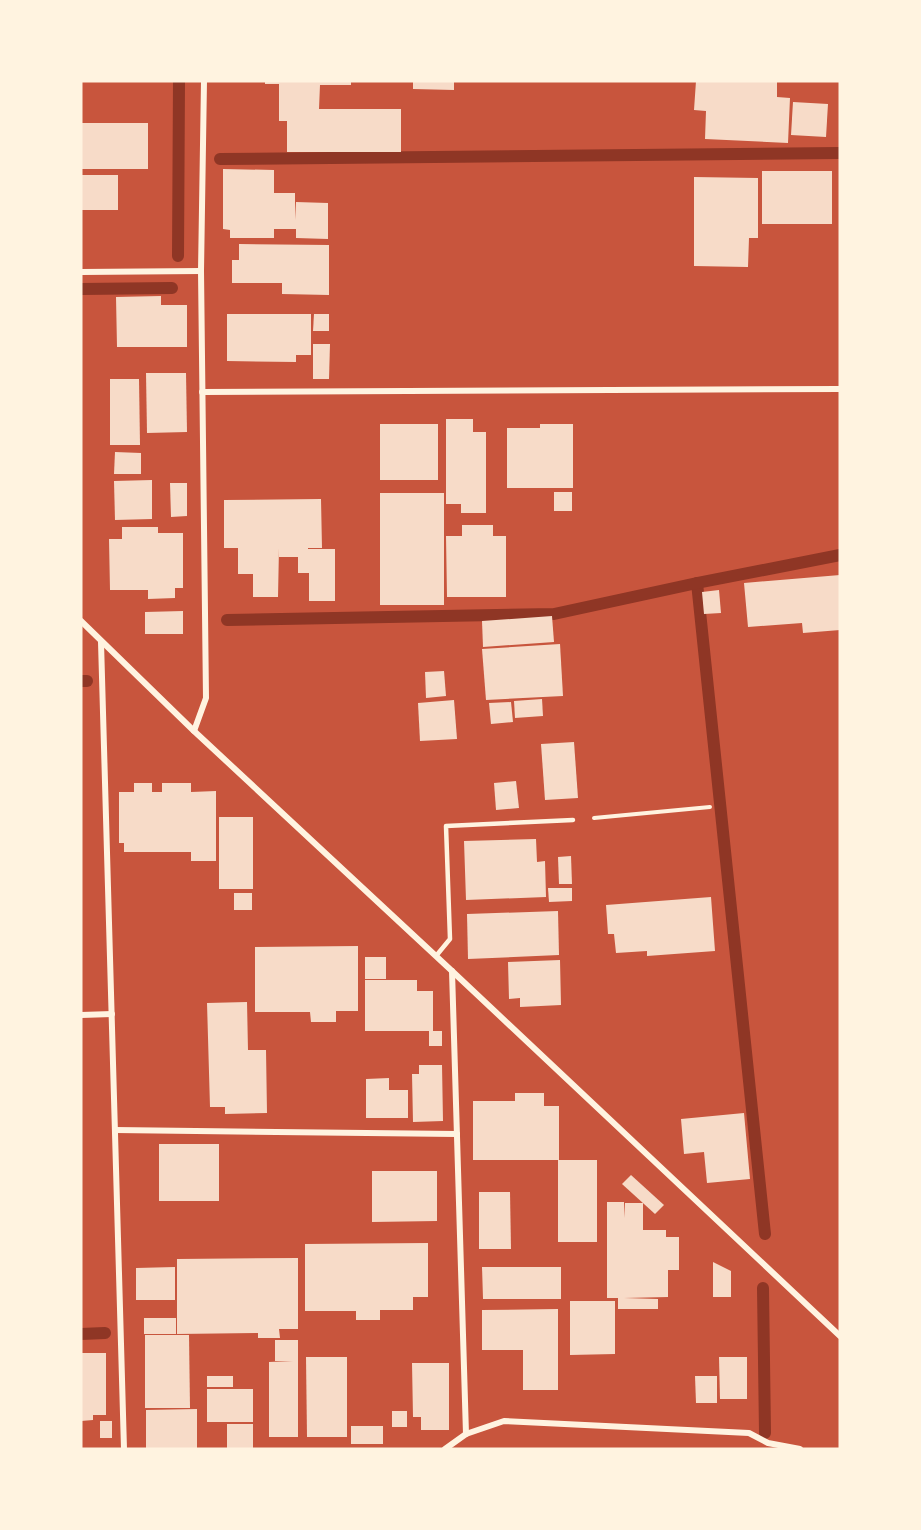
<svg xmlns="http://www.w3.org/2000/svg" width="921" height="1530" viewBox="0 0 921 1530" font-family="'Noto Sans',sans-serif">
<rect width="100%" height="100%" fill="#c8553d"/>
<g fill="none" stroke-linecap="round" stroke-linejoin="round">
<!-- stream -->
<g stroke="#8f3625" stroke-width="12">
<polyline points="220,159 840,153"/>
<polyline points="178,256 179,81"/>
<polyline points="81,289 172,288"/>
<polyline points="697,583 765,1234"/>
<polyline points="227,620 554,614 697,583 840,555"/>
<polyline points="81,681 87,681"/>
<polyline points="763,1288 765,1433"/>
<polyline points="81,1334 105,1333"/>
</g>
</g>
<!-- building -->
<g fill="#f7dbc8">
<polygon points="265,81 351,81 351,85 320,85 319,109 401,109 401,152 287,152 287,121 279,121 279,84 265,84"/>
<polygon points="413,81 454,81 454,90 413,89"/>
<polygon points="696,81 777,81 777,97 790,98 788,143 705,139 706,111 694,110"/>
<polygon points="793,102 828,104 826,137 791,135"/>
<rect x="81" y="123" width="67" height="46"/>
<polygon points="223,169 274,170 274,193 295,193 295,220 296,202 328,203 328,239 296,238 296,229 274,229 274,238 230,238 230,230 223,229"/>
<rect x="762" y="171" width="70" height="53"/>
<rect x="81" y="175" width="37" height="35"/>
<polygon points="694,177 758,178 758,238 749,238 748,267 694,266"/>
<polygon points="239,244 329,245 329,295 282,294 282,283 232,283 232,260 239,260"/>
<polygon points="161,296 161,305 187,305 187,347 117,347 116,297"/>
<polygon points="227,314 311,314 311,355 296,355 296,362 227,361"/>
<polygon points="314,314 329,314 329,331 313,331"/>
<polygon points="313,344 330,344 329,379 313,379"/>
<polygon points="146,373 186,373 187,432 147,433"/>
<polygon points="110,379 139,379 140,445 110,445"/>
<polygon points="446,419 473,419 473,432 486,432 486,513 461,513 461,504 446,504"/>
<rect x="380" y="424" width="58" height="56"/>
<polygon points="540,424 573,424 573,488 507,488 507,428 540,428"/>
<polygon points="115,452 141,453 141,474 114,474"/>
<polygon points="152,480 152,519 115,520 114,481"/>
<polygon points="170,483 187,483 187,516 171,517"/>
<rect x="554" y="492" width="18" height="19"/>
<rect x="380" y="493" width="64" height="112"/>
<polygon points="321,499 322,548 308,548 308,549 335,549 335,601 309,601 309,573 298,573 298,557 279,557 279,548 278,597 253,597 253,574 238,574 238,548 224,548 224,500"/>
<polygon points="462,525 493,525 493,536 506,536 506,597 447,597 446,536 462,536"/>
<polygon points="122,527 158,527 158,533 183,533 183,588 175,588 175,598 148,599 148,590 110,590 109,539 122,539"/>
<polygon points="840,575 840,630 803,633 802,623 748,627 744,583"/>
<polygon points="719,590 721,613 704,614 702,592"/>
<polygon points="183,611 183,634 145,634 145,612"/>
<polygon points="552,616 554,642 483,647 482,621"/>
<polygon points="560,644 563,696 486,700 482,649"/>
<polygon points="444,671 446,696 426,698 425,672"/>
<polygon points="542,699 543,716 515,718 514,701"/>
<polygon points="454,700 457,739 420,741 418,703"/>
<polygon points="511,702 513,722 491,724 489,703"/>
<polygon points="574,742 578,798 545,800 541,744"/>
<polygon points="516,781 519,808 496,810 494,783"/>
<polygon points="134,783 152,783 152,792 162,792 162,783 191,783 191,792 216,791 216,861 191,861 191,852 124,852 124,843 119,843 119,792 134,792"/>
<rect x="219" y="817" width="34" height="72"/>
<polygon points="536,839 537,862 545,861 546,897 466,900 464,841"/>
<polygon points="571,856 572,884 559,884 558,857"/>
<polygon points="548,888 572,888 572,901 549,902"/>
<rect x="234" y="893" width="18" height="17"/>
<polygon points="711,897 715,951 647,956 647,951 616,953 614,934 608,934 606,905"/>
<polygon points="558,911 559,955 468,959 467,914"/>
<polygon points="358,946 358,1011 336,1011 336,1022 311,1022 310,1012 255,1012 255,947"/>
<rect x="365" y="957" width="21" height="22"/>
<polygon points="560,960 561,1005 520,1007 520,998 509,999 508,962"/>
<polygon points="365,980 417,980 417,991 433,991 433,1031 442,1031 442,1046 429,1046 429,1031 365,1031"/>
<polygon points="247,1002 248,1050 266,1050 267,1113 225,1114 225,1107 210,1107 207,1003"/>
<polygon points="419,1065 442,1065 443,1121 413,1122 412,1074 419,1074"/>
<polygon points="389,1078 389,1090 408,1090 408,1118 366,1118 366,1079"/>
<polygon points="515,1093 544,1093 544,1106 559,1106 559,1160 473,1160 473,1101 515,1101"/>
<polygon points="744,1113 750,1179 707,1183 704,1152 684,1154 681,1119"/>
<rect x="159" y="1144" width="60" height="57"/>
<rect x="558" y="1160" width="39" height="82"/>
<polygon points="372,1171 437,1171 437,1221 372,1222"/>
<polygon points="631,1175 664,1205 655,1214 622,1184"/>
<polygon points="479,1192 510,1192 511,1249 479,1249"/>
<polygon points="607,1202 624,1202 624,1218 625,1203 643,1203 643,1230 666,1230 666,1237 679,1237 679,1270 668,1270 668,1297 624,1298 658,1299 658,1309 618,1309 618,1298 607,1298"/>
<polygon points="428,1243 428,1297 413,1297 413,1310 380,1310 380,1320 356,1320 356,1311 305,1311 305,1244"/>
<polygon points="298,1258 298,1329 279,1329 280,1338 258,1338 258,1333 177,1334 177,1259"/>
<polygon points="713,1262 731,1271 731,1297 713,1297"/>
<polygon points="175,1267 175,1300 136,1300 136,1268"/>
<polygon points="482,1267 561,1267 561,1299 483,1299"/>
<polygon points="570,1301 615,1301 615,1354 570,1355"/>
<polygon points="558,1309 558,1390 523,1390 523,1350 482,1350 482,1310"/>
<rect x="144" y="1318" width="32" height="16"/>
<polygon points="145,1335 189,1335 190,1408 145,1408"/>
<polygon points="275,1340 298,1340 298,1437 269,1437 269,1362 293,1361 275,1361"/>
<polygon points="81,1353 106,1353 106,1415 93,1415 93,1420 81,1421"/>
<polygon points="306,1357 347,1357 347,1437 307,1437"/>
<polygon points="719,1357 747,1357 747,1399 720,1399"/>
<polygon points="412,1363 449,1363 449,1430 421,1430 421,1417 413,1417"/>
<rect x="207" y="1376" width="26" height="11"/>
<polygon points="695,1376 717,1376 717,1403 696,1403"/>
<rect x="207" y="1389" width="46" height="33"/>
<polygon points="197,1409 197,1449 146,1449 146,1410"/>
<rect x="392" y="1411" width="15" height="16"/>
<rect x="100" y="1421" width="12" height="17"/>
<rect x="227" y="1424" width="26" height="25"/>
<rect x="351" y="1426" width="32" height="18"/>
</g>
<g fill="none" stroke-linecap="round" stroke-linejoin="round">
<!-- path -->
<polyline stroke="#fff3e0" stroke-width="4" points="594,818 710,807"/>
<!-- service -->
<polyline stroke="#fff3e0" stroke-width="4.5" points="436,956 450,939 446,826 573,820"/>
<!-- minor -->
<g stroke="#fff3e0" stroke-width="6">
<polyline points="81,272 201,271"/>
<polyline points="202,392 840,389"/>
<polyline points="81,621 194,731 452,971 840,1336"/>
<polyline points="101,642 124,1449"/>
<polyline points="194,731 206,698 201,271 204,81"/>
<polyline points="452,971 466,1434"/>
<polyline points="81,1015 112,1014"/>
<polyline points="115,1130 457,1134"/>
<polyline points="445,1449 466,1434 504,1421 749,1433 768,1443 800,1449"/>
</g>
</g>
<!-- border -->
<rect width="921" height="1530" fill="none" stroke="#fff3e0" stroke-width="165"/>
</svg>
